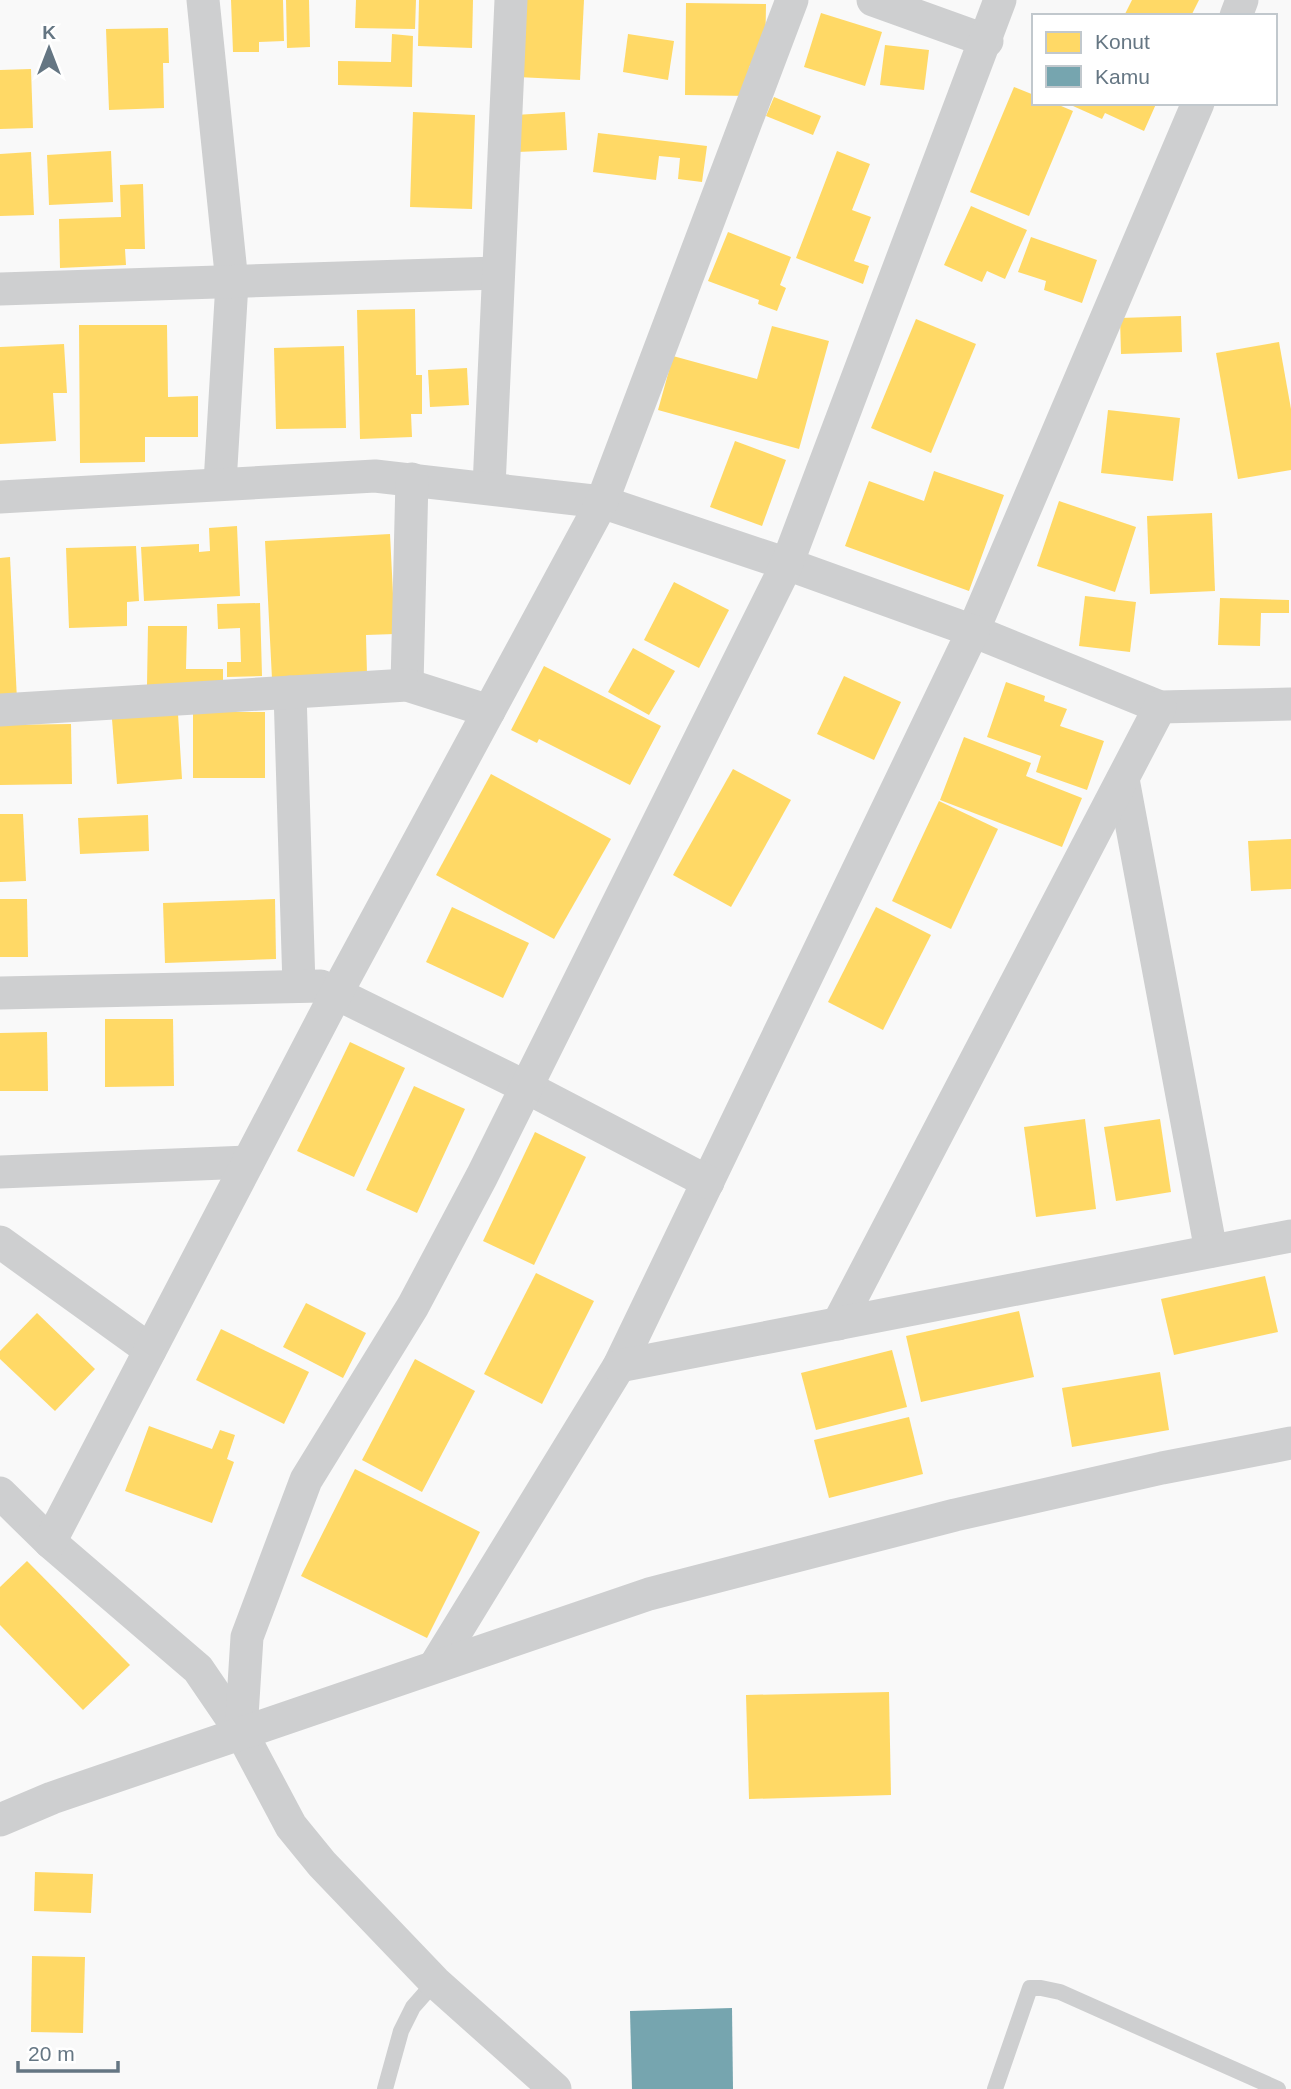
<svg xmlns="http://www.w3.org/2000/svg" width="1291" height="2089" viewBox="0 0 1291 2089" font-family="Helvetica,sans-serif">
<rect width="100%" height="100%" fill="#f9f9f9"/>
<!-- homes -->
<g fill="#ffd966">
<polygon points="231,0 283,0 284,41 259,42 259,52 233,52"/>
<polygon points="286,0 309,0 310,47 287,48"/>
<polygon points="356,0 416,0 415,29 355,28"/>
<polygon points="419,0 473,0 472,48 418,46"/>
<polygon points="521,0 584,0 580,80 517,77"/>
<polygon points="1132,0 1199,0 1191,16 1124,16"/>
<polygon points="686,3 766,4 765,67 749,66 748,96 685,95"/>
<polygon points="821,13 882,32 865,86 804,67"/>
<polygon points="168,28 169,63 163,63 164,108 109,110 106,29"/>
<polygon points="392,34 413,36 412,87 338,85 338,61 391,62"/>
<polygon points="628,34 674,41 668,80 623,72"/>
<polygon points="885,45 929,50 924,90 880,85"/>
<polygon points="31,69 33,128 0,129 0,70"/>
<polygon points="1014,87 1034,95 1034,103 1054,103 1073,111 1029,216 970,192"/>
<polygon points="774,97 821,116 813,135 766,116"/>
<polygon points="1074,103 1154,103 1156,104 1144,131 1105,113 1102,119 1073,106"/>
<polygon points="413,112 475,115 472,209 410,207"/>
<polygon points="565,112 567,150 517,152 515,115"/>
<polygon points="598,133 707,146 702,182 678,179 680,158 659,156 656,180 593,172"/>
<polygon points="111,151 113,202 49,205 47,155"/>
<polygon points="837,151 870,164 852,210 871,217 854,261 869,266 863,284 796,258"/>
<polygon points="31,152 34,215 0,216 0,154"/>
<polygon points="143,184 145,249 125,249 126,265 60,268 59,219 121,217 120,185"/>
<polygon points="971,206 1027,230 1005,279 987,271 982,282 944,265"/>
<polygon points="728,232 791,257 780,285 786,288 777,311 758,304 759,300 708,281"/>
<polygon points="1031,237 1097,260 1082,303 1044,290 1046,281 1018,272"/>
<polygon points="415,309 416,375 422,375 422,414 411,414 412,437 360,439 357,310"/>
<polygon points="1181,316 1182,352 1121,354 1120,318"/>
<polygon points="916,319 976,344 931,453 871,428"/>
<polygon points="79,325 167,325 168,397 198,396 198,437 145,437 145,462 80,463"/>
<polygon points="772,326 829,341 799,449 658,410 673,356 757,379"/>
<polygon points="1279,342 1291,409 1291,470 1238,479 1216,353"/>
<polygon points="64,344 67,393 53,393 56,441 0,444 0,347"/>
<polygon points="344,346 346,428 276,429 274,348"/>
<polygon points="467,368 469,405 430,407 428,370"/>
<polygon points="1108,410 1180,418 1173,481 1101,473"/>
<polygon points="735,441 786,460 762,526 710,507"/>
<polygon points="934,471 1004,495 969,591 845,546 869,481 924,501"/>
<polygon points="1059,501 1136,527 1115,592 1037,566"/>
<polygon points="1212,513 1215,591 1150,594 1147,516"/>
<polygon points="237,526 240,596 144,601 141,547 199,544 199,552 210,551 209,528"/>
<polygon points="390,534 395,634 366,635 367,674 272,679 265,541"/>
<polygon points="136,546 139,601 127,602 127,626 69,628 66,548"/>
<polygon points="10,557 17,700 0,701 0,558"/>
<polygon points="674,582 729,610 699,668 644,640"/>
<polygon points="1085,596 1136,602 1130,652 1079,646"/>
<polygon points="1220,598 1289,600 1289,613 1261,613 1260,646 1218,645"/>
<polygon points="260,603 262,676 227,677 227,662 241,662 240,628 218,629 217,604"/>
<polygon points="148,626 187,626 186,669 223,669 223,686 147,685"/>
<polygon points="633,648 675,671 649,715 608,692"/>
<polygon points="544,666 661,726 630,785 539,739 537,743 511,730"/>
<polygon points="844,676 901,702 874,760 817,734"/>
<polygon points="1006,682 1045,696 1044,701 1067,709 1060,726 1104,741 1087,790 1036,772 1041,756 987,737"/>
<rect x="193" y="712" width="72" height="66"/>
<polygon points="178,714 182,779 117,784 112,719"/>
<polygon points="71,724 72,784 0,785 0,725"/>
<polygon points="964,737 1031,763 1026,776 1082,798 1062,847 940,800"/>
<polygon points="733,769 791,800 731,907 673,875"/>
<polygon points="491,774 611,839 554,939 436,875"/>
<polygon points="939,801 998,829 951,929 892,901"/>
<polygon points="0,814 23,814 26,881 0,882"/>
<polygon points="148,815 149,851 80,854 78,818"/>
<polygon points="1291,839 1291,889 1251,891 1248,841"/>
<polygon points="0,899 27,899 28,957 0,957"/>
<polygon points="275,899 276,959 165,963 163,903"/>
<polygon points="452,907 529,943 503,998 426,962"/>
<polygon points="876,907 931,935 883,1030 828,1002"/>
<polygon points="105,1019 173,1019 174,1086 105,1087"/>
<polygon points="47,1032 48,1091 0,1091 0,1033"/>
<polygon points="350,1042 405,1068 354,1177 297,1151"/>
<polygon points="414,1086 465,1109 417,1213 366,1190"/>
<polygon points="1085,1119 1096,1209 1036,1217 1024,1127"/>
<polygon points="1160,1119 1171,1192 1116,1201 1104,1127"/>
<polygon points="535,1132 586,1157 534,1265 483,1241"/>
<polygon points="536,1273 594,1301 542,1404 484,1374"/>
<polygon points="1265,1276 1278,1332 1174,1355 1161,1299"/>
<polygon points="306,1303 366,1333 343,1378 283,1347"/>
<polygon points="1019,1311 1034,1377 921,1402 906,1336"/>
<polygon points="37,1313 95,1369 55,1411 0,1359 0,1351"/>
<polygon points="221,1329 309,1372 284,1424 196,1380"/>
<polygon points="892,1350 907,1407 816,1430 801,1373"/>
<polygon points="415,1359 475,1391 422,1492 362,1460"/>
<polygon points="1160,1372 1169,1430 1072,1447 1062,1388"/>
<polygon points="909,1417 923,1474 829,1498 814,1440"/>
<polygon points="149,1426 212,1449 220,1430 235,1435 227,1459 234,1462 212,1523 125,1491"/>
<polygon points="355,1469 480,1532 427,1638 301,1576"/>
<polygon points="27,1561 130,1665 83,1710 0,1625 0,1587"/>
<polygon points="889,1692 891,1795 749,1799 746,1695"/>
<polygon points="35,1872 93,1874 91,1913 34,1911"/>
<polygon points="32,1956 85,1957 83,2033 31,2032"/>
</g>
<!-- public -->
<polygon fill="#76a5af" points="732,2008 733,2089 632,2089 630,2011"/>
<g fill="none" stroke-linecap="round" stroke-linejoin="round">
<!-- service -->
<g stroke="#cecfd0" stroke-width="16">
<polyline points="385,2089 401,2031 413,2007 435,1982"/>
<polyline points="995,2089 1030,1988 1041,1988 1060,1992 1278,2089"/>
</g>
<!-- minor -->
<g stroke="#cecfd0" stroke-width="33">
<polyline points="203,0 232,283 220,483"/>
<polyline points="873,0 987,41"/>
<polyline points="1236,16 1242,0"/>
<polyline points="1198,103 973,631 1160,707 1291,704"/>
<polyline points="0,289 497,273"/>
<polyline points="489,487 511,0"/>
<polyline points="0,497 375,476 602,502 787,564 973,631 619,1366 435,1666"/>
<polyline points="407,685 412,479"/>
<polyline points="290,692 299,986"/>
<polyline points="0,710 407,685 489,711"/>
<polyline points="1123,779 1211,1251"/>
<polyline points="0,993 321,986 526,1087 708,1182"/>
<polyline points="0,1172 248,1162"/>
<polyline points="0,1242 150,1350"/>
<polyline points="838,1324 1160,707"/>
<polyline points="619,1366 1291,1236"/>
<polyline points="0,1493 50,1542 198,1669 241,1732 291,1826 322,1864 435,1982 555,2089"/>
<polyline points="50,1542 336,994 602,502 792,0"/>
<polyline points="241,1732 247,1637 306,1480 413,1306 482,1176 787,564 1000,0"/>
<polyline points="0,1820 52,1798 649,1594 955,1515 1162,1468 1291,1443"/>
</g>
</g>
<!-- legend -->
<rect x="1032" y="14" width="245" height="91" fill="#ffffff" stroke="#c1c8cd" stroke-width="2"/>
<rect x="1046" y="32" width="35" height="21" fill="#ffd966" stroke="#c1c8cd" stroke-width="2"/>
<text x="1095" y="49" font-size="21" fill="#657683">Konut</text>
<rect x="1046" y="66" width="35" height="21" fill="#76a5af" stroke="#c1c8cd" stroke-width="2"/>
<text x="1095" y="84" font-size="21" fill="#657683">Kamu</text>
<!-- north arrow -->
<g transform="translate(49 49)" stroke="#ffffff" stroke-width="5" paint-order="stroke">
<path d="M0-5L12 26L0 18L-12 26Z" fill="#657683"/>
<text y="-10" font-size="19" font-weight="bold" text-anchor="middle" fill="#657683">K</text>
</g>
<!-- scale -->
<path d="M18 2061v10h100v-10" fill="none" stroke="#657683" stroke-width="3.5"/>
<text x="28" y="2061" font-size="21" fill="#657683" stroke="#ffffff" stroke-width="5" paint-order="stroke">20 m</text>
</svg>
